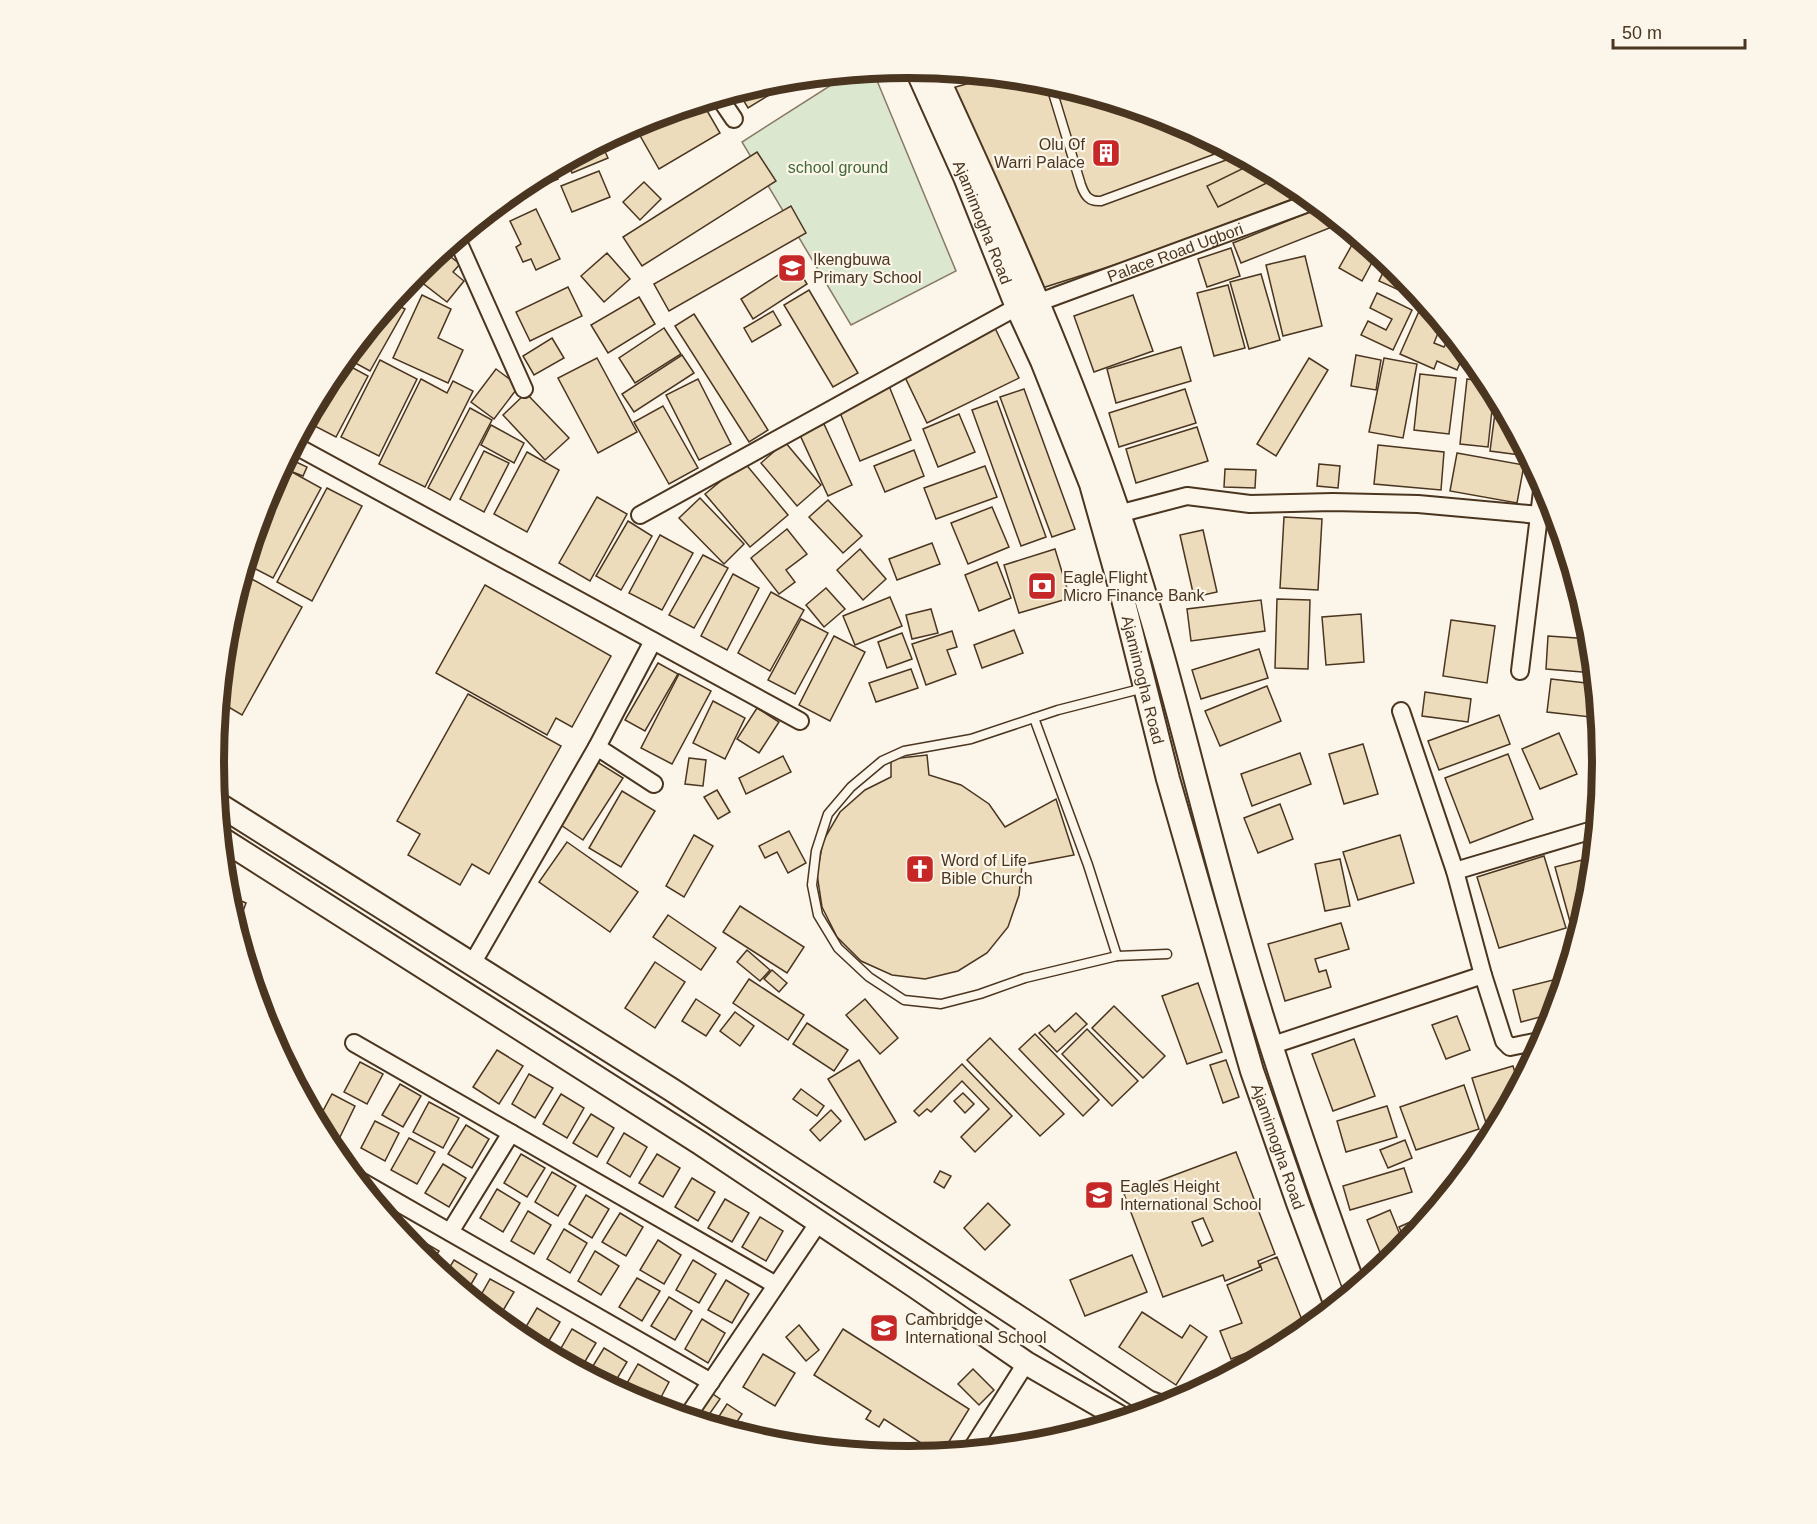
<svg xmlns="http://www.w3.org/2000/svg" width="1817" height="1524" viewBox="0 0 1817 1524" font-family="Arial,sans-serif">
<rect width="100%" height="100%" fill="#fbf6e9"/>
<!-- green -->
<polygon fill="#dce7d0" stroke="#887966" stroke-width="1.5" points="873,71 956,271 851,325 742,142 850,73"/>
<!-- building -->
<g fill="#ecdcbc" stroke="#4a3520" stroke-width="1.5" fill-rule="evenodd">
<polygon points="942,71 1044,81 1175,121 1295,185 1306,194 1130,260 1039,289"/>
<polygon points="781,80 784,86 748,108 738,91"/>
<polygon points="702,102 720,133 659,169 634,125 643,120"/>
<polygon points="601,143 608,158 572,173 567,161"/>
<polygon points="757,152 776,181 642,266 623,237"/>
<polygon points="1254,163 1279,177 1218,207 1207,186"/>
<polygon points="553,168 558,179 529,191 526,183"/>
<polygon points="599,171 610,197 572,212 561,186"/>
<polygon points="644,182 661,199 640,220 623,202"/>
<polygon points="791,206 806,233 669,311 654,284"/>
<polygon points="1322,207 1342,223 1241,263 1233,243"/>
<polygon points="536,209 560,259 536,270 531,259 523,262 516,247 521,244 510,221"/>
<polygon points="1357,236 1377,253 1362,281 1339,268"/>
<polygon points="1231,248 1240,276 1207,287 1198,259"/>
<polygon points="443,251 460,264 453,272 464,281 447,302 420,281"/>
<polygon points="607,253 630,279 604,302 581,276"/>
<polygon points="1305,256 1322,326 1283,336 1266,265"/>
<polygon points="1388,262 1400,271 1415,290 1412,296 1379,281"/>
<polygon points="795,264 807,284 753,319 741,299"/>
<polygon points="1261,274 1280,340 1249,349 1230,282"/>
<polygon points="1228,285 1245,348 1214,356 1197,293"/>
<polygon points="568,287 582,316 530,341 516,312"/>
<polygon points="809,290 858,373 833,387 784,305"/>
<polygon points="1377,293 1412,310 1393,350 1361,335 1368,321 1386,330 1392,319 1370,308"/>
<polygon points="422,295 451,309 438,338 463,350 448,383 393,358"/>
<polygon points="1133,295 1153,351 1094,372 1074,316"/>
<polygon points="639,297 655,324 608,353 591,325"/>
<polygon points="1424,300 1442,323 1434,343 1444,347 1451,333 1465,351 1457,370 1437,361 1434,369 1400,354"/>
<polygon points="392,302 405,309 370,371 346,358"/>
<polygon points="773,311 781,325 752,342 744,328"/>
<polygon points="694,314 768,430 749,442 675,326"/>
<polygon points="664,328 681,354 635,383 619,358"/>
<polygon points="995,328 1019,378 927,423 903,373"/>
<polygon points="552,338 564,358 534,375 523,356"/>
<polygon points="1181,347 1191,381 1116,403 1107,369"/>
<polygon points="682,355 694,373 634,412 622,394"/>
<polygon points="1356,355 1381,360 1376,390 1351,386"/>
<polygon points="597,358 637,432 598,453 558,378"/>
<polygon points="1309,358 1328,370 1276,456 1257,444"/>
<polygon points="1384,358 1417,364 1403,438 1369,432"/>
<polygon points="380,360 417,379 379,456 341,437"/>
<polygon points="342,362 368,376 336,437 307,422 331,376"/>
<polygon points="496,369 519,386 494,419 471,402"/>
<polygon points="1420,374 1456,378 1449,434 1414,430"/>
<polygon points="421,379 447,393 453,381 473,391 425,487 379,464"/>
<polygon points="698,379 731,444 699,460 666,395"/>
<polygon points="1467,379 1489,382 1494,391 1488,447 1460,444"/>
<polygon points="889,386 911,440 860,461 838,408"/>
<polygon points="1024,389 1075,529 1052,537 1000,397"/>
<polygon points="1185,389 1196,423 1119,447 1109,413"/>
<polygon points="526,393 569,438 545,460 503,415"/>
<polygon points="1497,398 1527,453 1527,456 1490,451"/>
<polygon points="997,401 1046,537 1021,546 972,410"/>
<polygon points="663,406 698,468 669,484 634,422"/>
<polygon points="470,408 492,420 450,500 428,488"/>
<polygon points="959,414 975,452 938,467 923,429"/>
<polygon points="824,424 852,485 828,496 800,435"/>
<polygon points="491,425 524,443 514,463 481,445"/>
<polygon points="1197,427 1208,461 1136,483 1126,449"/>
<polygon points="785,442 821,485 797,506 761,463"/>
<polygon points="1378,445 1444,452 1441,490 1374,484"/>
<polygon points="914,450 924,476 885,492 874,466"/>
<polygon points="484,451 509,463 484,512 460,499"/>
<polygon points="527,452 559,470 527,532 494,514"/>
<polygon points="1457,453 1524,465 1517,503 1450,491"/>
<polygon points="294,461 307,467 303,476 290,471"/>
<polygon points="744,462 788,515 750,547 705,494"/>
<polygon points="1319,464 1340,466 1338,488 1317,486"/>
<polygon points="985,466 997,497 936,519 924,488"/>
<polygon points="1225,469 1256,470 1255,488 1224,487"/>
<polygon points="281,470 285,472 260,519 267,496"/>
<polygon points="292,472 321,488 273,578 246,564 251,548"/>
<polygon points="327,488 362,506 312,601 277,582"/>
<polygon points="597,497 627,514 590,581 559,563"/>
<polygon points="700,498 744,544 724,564 679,518"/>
<polygon points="828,500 862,536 843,553 809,517"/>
<polygon points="992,507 1009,547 968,564 951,523"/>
<polygon points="1284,517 1322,519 1318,590 1280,588"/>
<polygon points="628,521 652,536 621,590 596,576"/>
<polygon points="787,529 807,554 786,570 795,582 779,594 751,558"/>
<polygon points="1203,530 1217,592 1194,597 1180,535"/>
<polygon points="660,535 693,553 662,610 629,593"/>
<polygon points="932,543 940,564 897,580 889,559"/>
<polygon points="860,549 886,579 863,600 837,570"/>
<polygon points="1055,549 1070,598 1019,613 1004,565"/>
<polygon points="703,555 728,568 694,628 669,615"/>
<polygon points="997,562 1011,598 979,611 965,575"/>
<polygon points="243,574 302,607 242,715 220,702 227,626"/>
<polygon points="733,574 759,588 727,650 701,636"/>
<polygon points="485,585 611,656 572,727 556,718 547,735 436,673"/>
<polygon points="826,588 845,609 824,627 806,605"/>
<polygon points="771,592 804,610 770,671 738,653"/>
<polygon points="890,597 902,626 855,645 843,616"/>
<polygon points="1277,599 1310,600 1308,669 1275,668"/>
<polygon points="1261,600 1265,631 1191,641 1187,609"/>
<polygon points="931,609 938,633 912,639 906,615"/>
<polygon points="1361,614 1364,662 1326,665 1322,617"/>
<polygon points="801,619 828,633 795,694 768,680"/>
<polygon points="1451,620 1495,626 1487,683 1443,676"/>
<polygon points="1014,630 1023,653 982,668 974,645"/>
<polygon points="952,631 957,647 947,650 956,674 926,685 912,644"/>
<polygon points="902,633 912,659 887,668 878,642"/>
<polygon points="834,636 865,652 830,721 799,705"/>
<polygon points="1548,636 1591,639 1594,673 1546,669"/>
<polygon points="1259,649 1268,678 1201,699 1192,670"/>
<polygon points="658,663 678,674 645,731 625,720"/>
<polygon points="911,669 918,688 876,702 869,683"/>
<polygon points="679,674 711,691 672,764 641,748"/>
<polygon points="1551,679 1595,684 1599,718 1547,712"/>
<polygon points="1267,686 1281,721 1220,746 1205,711"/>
<polygon points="1425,692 1471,699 1468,722 1422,716"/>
<polygon points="468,694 561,746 489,874 472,864 460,885 408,855 420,834 397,821"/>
<polygon points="713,701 745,718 725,759 693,743"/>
<polygon points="757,708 779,722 759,753 737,739"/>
<polygon points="1499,715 1510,744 1439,770 1428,741"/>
<polygon points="1559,733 1577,774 1540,789 1522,749"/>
<polygon points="1363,744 1378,794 1344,804 1329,754"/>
<polygon points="1300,753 1311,784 1252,806 1241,774"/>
<polygon points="1508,754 1533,819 1470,843 1445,778"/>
<polygon points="927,755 929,775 961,785 989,804 1005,827 1056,799 1074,855 1022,865 1019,895 1008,927 987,953 958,971 925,979 892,975 861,961 837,937 822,907 817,874 823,841 840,812 865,790 891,777 891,759"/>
<polygon points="783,756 791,772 746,794 739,778"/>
<polygon points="689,758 706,760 703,786 685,784"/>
<polygon points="594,760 623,778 583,840 555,821"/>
<polygon points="717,790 730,812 718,819 704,797"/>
<polygon points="622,791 655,811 621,867 589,848"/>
<polygon points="1280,804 1293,839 1258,853 1244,818"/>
<polygon points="789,831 806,863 788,873 777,852 765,858 759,846"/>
<polygon points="694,835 713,846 684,897 666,886"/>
<polygon points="1400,835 1414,883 1358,900 1343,852"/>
<polygon points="567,842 638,892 610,932 539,882"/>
<polygon points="1544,856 1566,928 1499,948 1477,877"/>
<polygon points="1590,858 1593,868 1590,898 1581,927 1572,929 1555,867"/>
<polygon points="1340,859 1350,906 1325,911 1315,864"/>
<polygon points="227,895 246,903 237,928 227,897"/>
<polygon points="740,906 804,947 787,973 723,932"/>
<polygon points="668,915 716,948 701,970 653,937"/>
<polygon points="1341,923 1349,949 1315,959 1319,972 1326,970 1331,987 1285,1001 1268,944"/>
<polygon points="747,950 770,970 760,981 737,962"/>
<polygon points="655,962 685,982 655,1028 625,1008"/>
<polygon points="772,970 787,983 779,992 764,979"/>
<polygon points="1565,977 1555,1013 1521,1022 1513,990"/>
<polygon points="749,979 804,1015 788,1040 733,1003"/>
<polygon points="1198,983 1222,1052 1187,1064 1162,996"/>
<polygon points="696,999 720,1015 706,1036 682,1021"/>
<polygon points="865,999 898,1038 880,1054 846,1015"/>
<polygon points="1114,1006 1165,1056 1143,1078 1092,1028"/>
<polygon points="735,1012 754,1026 740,1046 720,1031"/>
<polygon points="1076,1013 1087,1024 1057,1052 1039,1033 1049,1025 1055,1032"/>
<polygon points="1457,1016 1470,1050 1446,1059 1432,1025"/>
<polygon points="807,1023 848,1050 834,1071 793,1044"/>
<polygon points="1087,1029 1138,1081 1112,1106 1062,1054"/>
<polygon points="1035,1034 1099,1100 1083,1116 1019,1049"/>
<polygon points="990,1038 1064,1114 1040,1136 967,1060"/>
<polygon points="1354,1039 1375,1096 1333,1111 1312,1054"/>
<polygon points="497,1050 523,1066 499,1104 473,1087"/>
<polygon points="859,1060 896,1122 865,1140 828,1079"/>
<polygon points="1226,1060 1239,1097 1223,1103 1210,1065"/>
<polygon points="360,1062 383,1074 367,1104 344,1092"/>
<polygon points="962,1064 1012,1116 975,1152 961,1137 989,1109 962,1081 931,1112 927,1109 919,1116 914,1111"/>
<polygon points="1513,1066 1519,1086 1491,1139 1472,1078"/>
<polygon points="529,1074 553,1088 535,1118 512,1104"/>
<polygon points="400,1084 421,1096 403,1127 382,1115"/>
<polygon points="1464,1085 1479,1129 1416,1150 1400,1107"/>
<polygon points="801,1089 824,1106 817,1116 793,1099"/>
<polygon points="963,1093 974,1104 965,1113 954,1101"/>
<polygon points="332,1094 355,1106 340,1137 320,1127 317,1122"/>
<polygon points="561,1094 584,1108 567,1138 543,1124"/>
<polygon points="429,1102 459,1118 443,1148 413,1132"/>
<polygon points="1387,1106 1397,1137 1346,1152 1337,1121"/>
<polygon points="831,1110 841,1121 820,1141 810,1130"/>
<polygon points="591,1114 614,1128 597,1157 573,1143"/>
<polygon points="375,1121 399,1133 385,1161 361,1148"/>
<polygon points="466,1125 489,1139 472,1168 448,1154"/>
<polygon points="624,1133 647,1147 630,1177 607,1163"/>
<polygon points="409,1138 435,1152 417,1184 391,1170"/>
<polygon points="1405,1140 1412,1158 1388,1168 1380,1150"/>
<path d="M1236,1152L1275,1254L1258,1261L1260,1267L1225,1281L1223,1275L1163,1297L1124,1194ZM1203,1218L1213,1241L1202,1246L1192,1222Z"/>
<polygon points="521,1154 545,1168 527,1197 504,1183"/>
<polygon points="657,1154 680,1168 663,1197 639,1183"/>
<polygon points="443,1164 466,1178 449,1207 425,1193"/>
<polygon points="1404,1168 1412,1192 1350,1210 1343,1186"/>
<polygon points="940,1171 951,1176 944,1188 934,1182"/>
<polygon points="552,1172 576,1186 558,1216 535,1202"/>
<polygon points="692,1178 715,1192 698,1221 675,1207"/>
<polygon points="497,1189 520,1203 503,1232 480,1218"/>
<polygon points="586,1195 609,1209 592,1238 569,1224"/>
<polygon points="725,1199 749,1213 732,1242 708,1228"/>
<polygon points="988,1203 1010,1225 985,1250 964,1228"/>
<polygon points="1390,1210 1405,1247 1385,1265 1367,1220"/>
<polygon points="528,1211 551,1225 534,1254 511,1241"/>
<polygon points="1433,1212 1407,1244 1399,1227"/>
<polygon points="620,1213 643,1227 626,1256 602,1242"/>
<polygon points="760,1217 783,1231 766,1261 742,1247"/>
<polygon points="564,1229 587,1243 570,1273 547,1259"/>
<polygon points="415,1237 439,1251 431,1264 411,1245"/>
<polygon points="658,1240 681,1255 664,1284 640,1270"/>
<polygon points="595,1251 619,1266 601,1295 578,1281"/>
<polygon points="1132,1255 1147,1292 1085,1316 1070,1280"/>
<polygon points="1277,1257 1306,1330 1231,1359 1220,1331 1242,1323 1227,1285 1262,1270 1260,1264"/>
<polygon points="454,1260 477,1274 466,1293 445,1275"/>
<polygon points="693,1260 716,1274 699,1303 676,1290"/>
<polygon points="637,1278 660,1291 642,1321 619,1307"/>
<polygon points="490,1279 514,1292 498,1319 477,1302"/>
<polygon points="726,1280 749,1294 732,1323 708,1310"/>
<polygon points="669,1297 692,1311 675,1340 651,1326"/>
<polygon points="537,1308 560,1322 543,1351 520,1337"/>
<polygon points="1142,1312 1182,1338 1190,1325 1207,1337 1176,1385 1119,1347"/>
<polygon points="702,1319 725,1333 708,1363 685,1349"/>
<polygon points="799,1325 819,1350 806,1361 786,1337"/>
<polygon points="572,1329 596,1343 580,1370 556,1357"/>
<polygon points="843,1329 969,1409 942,1453 938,1454 884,1419 879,1427 866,1419 871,1411 814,1375"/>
<polygon points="604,1348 627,1362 612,1387 588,1374"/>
<polygon points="763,1354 795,1373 775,1406 743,1387"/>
<polygon points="638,1364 669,1382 659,1401 646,1393 640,1402 622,1392"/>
<polygon points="973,1369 994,1390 979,1405 958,1384"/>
<polygon points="710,1392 720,1399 708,1416 716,1421 727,1404 742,1414 731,1431 692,1419"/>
<polygon points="742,1422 761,1436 760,1439 735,1432"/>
<polygon points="779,1431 802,1446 771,1443"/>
</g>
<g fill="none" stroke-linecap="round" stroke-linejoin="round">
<!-- service casing -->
<g stroke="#4a3520" stroke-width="11">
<g id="service">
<path d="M1050,83L1081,185C1085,196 1089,202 1101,201L1234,152"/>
<polyline points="942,86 981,75"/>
<polyline points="1144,688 1058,710 971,739 904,751 882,761 851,787 828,814 816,851 812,885 818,915 838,948 869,977 904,1000 941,1004 980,994 1025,978 1117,956 1167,954"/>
<polyline points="1034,718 1088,865 1117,956"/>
</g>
</g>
<!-- minor casing -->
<g stroke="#4a3520" stroke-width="20">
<g id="minor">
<polyline points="719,97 734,119"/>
<polyline points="457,239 524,389"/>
<polyline points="294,445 800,721"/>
<polyline points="1118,514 1187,496 1250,504 1333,502 1418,504 1539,515"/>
<path id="s1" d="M640,515L1017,307L1037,303L1314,201"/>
<polyline points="1520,671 1543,483"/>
<polyline points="1401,711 1455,871 1483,975 1504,1041 1510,1047 1544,1040"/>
<polyline points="597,747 654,784"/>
<polyline points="1455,871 1596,829"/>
<polyline points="472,964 597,747 653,641"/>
<polyline points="354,1043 776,1285"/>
<polyline points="1270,1046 1483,975"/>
<polyline points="357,1179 711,1382"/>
<polyline points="450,1232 511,1133"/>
<polyline points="687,1417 819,1222"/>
<polyline points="971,1450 1026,1363"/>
</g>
</g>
<!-- secondary casing -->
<g stroke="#4a3520" stroke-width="26">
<g id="secondary">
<path id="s2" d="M916,68L965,177L1017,307L1042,361L1091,484L1119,583L1168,779L1252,1071L1298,1203L1336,1305"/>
<path d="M934,70C1005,223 1074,378 1127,538C1170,668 1199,801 1237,932C1271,1053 1312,1171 1355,1289"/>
<polyline points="218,804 672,1090 1148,1402 1162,1407"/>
<polyline points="222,839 700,1143 916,1287 1026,1363 1123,1419"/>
</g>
</g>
<!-- service -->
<use href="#service" stroke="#fbf6e9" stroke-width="8"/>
<!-- minor -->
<use href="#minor" stroke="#fbf6e9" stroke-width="16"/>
<!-- secondary -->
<use href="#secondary" stroke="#fbf6e9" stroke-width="22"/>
</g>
<!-- icons -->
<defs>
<g id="building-square" transform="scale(1.5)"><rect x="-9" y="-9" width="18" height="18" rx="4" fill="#c62828" stroke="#fbf6e9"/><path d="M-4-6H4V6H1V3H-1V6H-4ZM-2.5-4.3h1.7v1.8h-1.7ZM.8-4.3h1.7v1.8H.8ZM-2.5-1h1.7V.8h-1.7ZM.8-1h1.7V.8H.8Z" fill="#fff"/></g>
<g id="school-square" transform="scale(1.5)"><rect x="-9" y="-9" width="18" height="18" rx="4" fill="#c62828" stroke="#fbf6e9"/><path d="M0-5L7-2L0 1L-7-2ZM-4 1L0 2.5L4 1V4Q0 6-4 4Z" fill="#fff"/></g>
<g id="bank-square" transform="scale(1.5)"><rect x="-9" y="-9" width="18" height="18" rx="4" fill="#c62828" stroke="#fbf6e9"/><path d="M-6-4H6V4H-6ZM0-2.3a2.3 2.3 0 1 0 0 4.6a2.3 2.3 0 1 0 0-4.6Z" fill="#fff"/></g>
<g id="church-square" transform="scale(1.5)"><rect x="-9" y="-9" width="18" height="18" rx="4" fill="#c62828" stroke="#fbf6e9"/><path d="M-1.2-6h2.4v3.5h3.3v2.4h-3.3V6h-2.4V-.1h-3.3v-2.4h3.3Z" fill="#fff"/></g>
</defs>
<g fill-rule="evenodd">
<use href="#building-square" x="1106" y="153"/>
<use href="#school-square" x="792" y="268"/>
<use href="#bank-square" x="1042" y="586"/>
<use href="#church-square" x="920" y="869"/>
<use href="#school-square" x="1099" y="1195"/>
<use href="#school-square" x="884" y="1328"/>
</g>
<g text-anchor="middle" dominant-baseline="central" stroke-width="4.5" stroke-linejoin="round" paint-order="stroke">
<!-- poi labels -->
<g font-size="16" fill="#4a3520" stroke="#fbf6e9" text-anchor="start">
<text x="1085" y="144" text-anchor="end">Olu Of<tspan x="1085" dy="18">Warri Palace</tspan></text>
<text x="813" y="259">Ikengbuwa<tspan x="813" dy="18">Primary School</tspan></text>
<text x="1063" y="577">Eagle Flight<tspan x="1063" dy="18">Micro Finance Bank</tspan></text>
<text x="941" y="860">Word of Life<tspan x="941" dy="18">Bible Church</tspan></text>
<text x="1120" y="1186">Eagles Height<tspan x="1120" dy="18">International School</tspan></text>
<text x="905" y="1319">Cambridge<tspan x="905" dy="18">International School</tspan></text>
</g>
<!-- park labels -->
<g font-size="16" fill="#436837" stroke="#fbf6e9">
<text x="838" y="167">school ground</text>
</g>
<!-- street labels -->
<g font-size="16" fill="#4a3520" stroke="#fbf6e9">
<text stroke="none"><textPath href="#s2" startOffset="168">Ajamimogha Road</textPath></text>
<text stroke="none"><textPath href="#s1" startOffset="598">Palace Road Ugbori</textPath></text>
<text stroke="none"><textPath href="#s2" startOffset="654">Ajamimogha Road</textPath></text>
<text stroke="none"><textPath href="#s2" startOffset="1140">Ajamimogha Road</textPath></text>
</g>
</g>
<!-- crop -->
<path d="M0 0H1817V1524H0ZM224 762a684 684 0 1 1 1368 0a684 684 0 1 1-1368 0Z" fill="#fbf6e9" fill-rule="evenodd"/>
<path fill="none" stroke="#4a3520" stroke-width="8" d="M224 762a684 684 0 1 1 1368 0a684 684 0 1 1-1368 0Z"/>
<!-- scale -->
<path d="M1613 39v9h132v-9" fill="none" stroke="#4a3520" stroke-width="3"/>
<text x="1622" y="39" font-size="18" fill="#4a3520" stroke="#fbf6e9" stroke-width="4.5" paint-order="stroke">50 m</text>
</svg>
